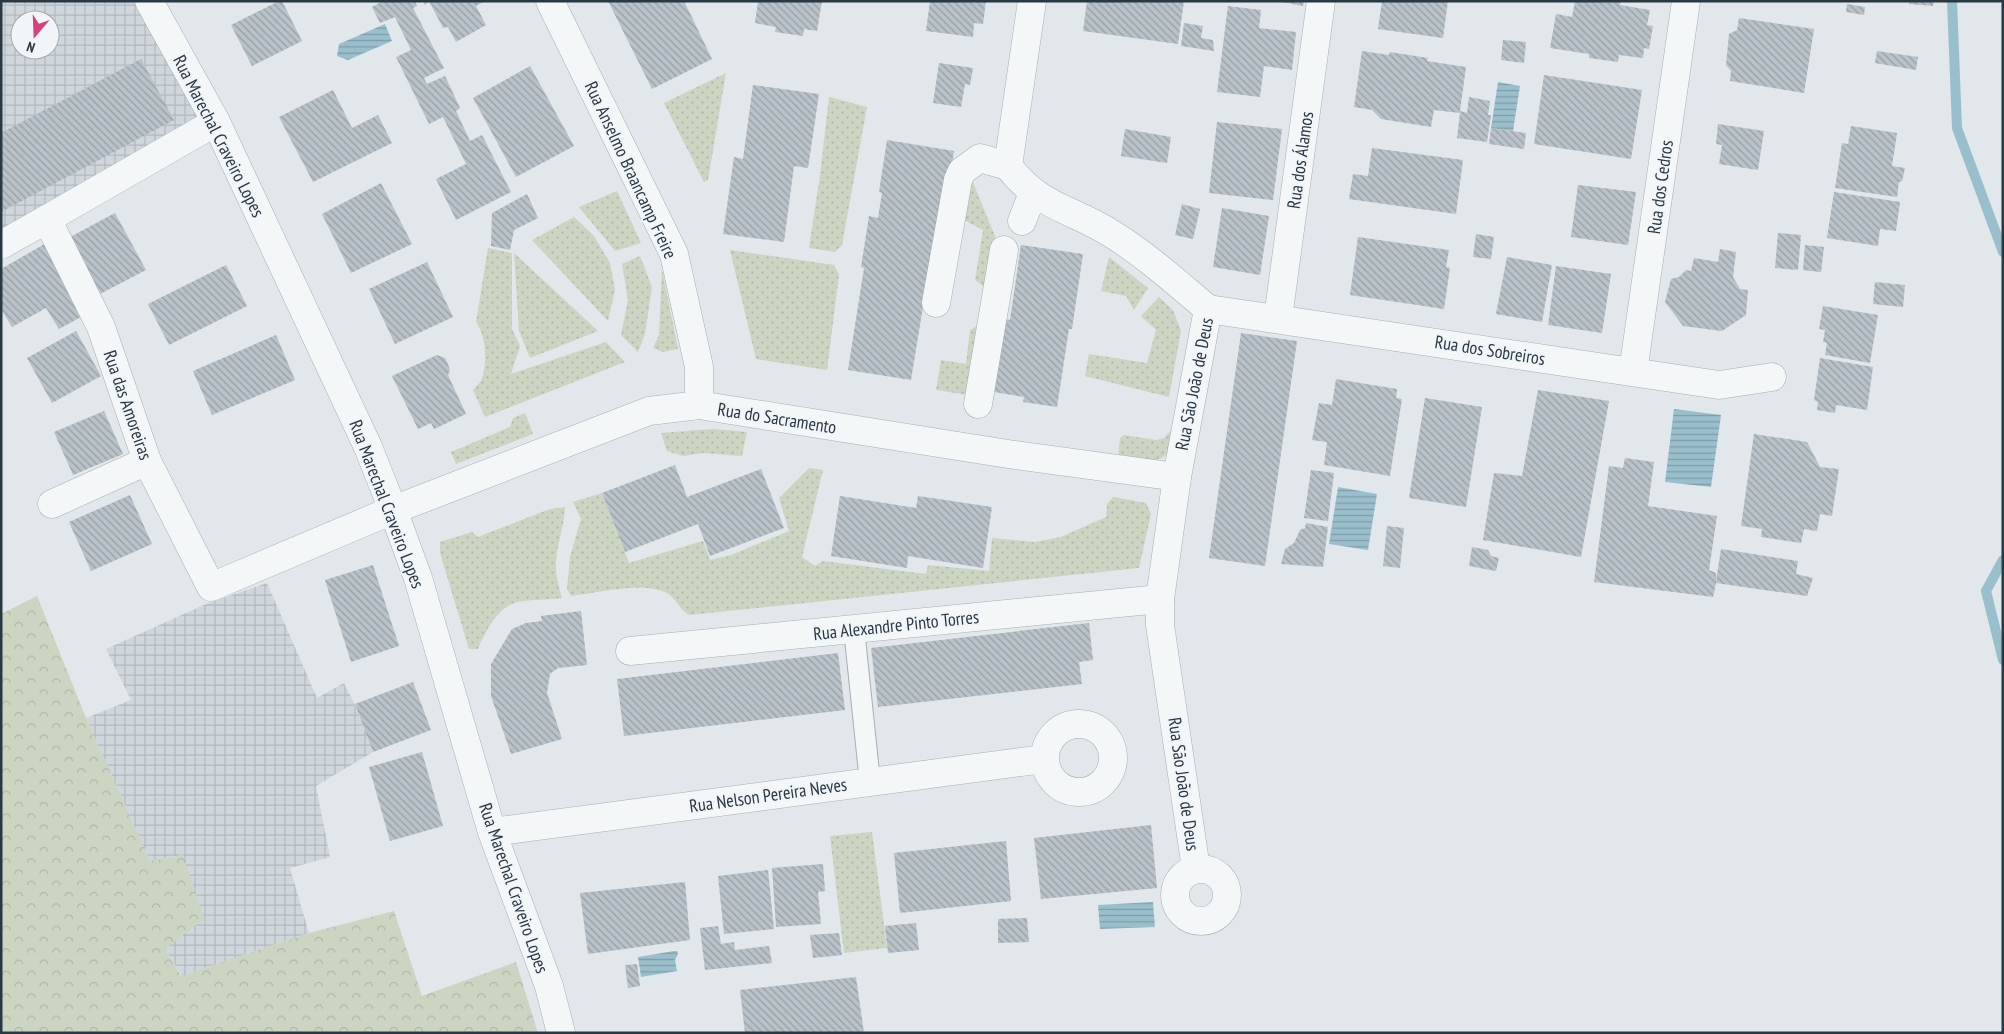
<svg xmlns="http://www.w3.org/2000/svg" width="2004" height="1034" viewBox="0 0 2004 1034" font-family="'PT Sans Narrow',sans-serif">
<defs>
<pattern id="industrial-grid" width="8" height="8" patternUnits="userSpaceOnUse" patternTransform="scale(1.25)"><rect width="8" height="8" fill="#cfd7dd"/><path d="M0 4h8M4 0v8" fill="none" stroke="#b2b9bf"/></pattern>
<pattern id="grass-dots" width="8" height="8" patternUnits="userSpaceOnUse" patternTransform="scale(1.25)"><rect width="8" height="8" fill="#cbd5c2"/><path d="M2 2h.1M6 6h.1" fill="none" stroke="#aeb8a8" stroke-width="1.8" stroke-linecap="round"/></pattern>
<pattern id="forest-crowns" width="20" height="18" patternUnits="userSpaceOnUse" patternTransform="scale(1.25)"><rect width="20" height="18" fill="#cbd5c2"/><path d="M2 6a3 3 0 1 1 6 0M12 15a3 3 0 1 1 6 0" fill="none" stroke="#aeb8a8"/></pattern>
<pattern id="water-rules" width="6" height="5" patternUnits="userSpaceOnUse" patternTransform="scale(1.25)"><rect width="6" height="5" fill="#9abfcc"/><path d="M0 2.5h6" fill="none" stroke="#7e9ca7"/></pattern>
<pattern id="building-back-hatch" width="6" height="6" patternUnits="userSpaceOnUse" patternTransform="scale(1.25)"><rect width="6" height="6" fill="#b8c2c8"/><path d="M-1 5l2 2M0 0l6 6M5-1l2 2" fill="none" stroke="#969fa4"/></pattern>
</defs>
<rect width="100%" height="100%" fill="#e1e7ea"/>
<!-- industrial -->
<g fill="url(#industrial-grid)" fill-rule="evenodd">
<path d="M1,1H149L216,122L1,245ZM20,20H50V50H20Z"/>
<polygon points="267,583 317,698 344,683 355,705 373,752 316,786 330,857 290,868 309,933 182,976 165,949 183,855 150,861 86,718 131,700 106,649 206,604"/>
</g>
<!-- grass -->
<g fill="url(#grass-dots)">
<polygon points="726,73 708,180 704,182 664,103"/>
<polygon points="829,97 867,107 842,245 835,252 809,248 820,175"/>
<polygon points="972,180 997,241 975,396 936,390 941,360 966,364 970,330 979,325 983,286 975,280 983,230 964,220"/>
<polygon points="617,191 641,243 615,251 579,207"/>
<polygon points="574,217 594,236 610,263 615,290 608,321 532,240"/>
<path d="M488,248L512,253V329L520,346L511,374L606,342L625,362L485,417L473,390C475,387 479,384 481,381C488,365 486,335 476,322Z"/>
<polygon points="730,250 834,265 839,275 827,370 756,359"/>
<polygon points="514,253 598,331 530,358 519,331"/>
<polygon points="640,256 652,287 645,334 638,352 621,335 628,300 622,264"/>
<polygon points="1109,257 1148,288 1134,310 1126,296 1101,291"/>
<polygon points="662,269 678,349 663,352 653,348 659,335"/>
<polygon points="1159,297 1173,310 1181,331 1169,397 1085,376 1089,354 1147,363 1156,330 1141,316"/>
<polygon points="525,413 533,434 456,464 451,452 510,427 513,418"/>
<path d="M1177,424C1174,432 1173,445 1168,452C1158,467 1133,459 1118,458L1120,438L1124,435L1156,440L1164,438Z"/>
<polygon points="713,429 747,432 742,456 703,453 683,456 667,451 661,433"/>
<path d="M809,468L823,470L802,557L815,566L823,561L926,574L928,565L989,571L992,538L1035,542L1061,537L1106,517L1107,504L1113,497L1146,503L1151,514L1139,568L689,615C680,610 676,598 667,593C645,581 596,593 571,596L567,589L570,557L581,519L573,502L602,493L629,563L703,541L710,560L731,555L789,531L779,498Z"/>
<path d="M565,507C564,527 557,544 556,562C555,574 559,587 562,598C547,600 528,599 514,603C496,610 485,633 478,649H469L440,553V542L472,532L478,537L550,509Z"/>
<polygon points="872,832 887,948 844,953 830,836"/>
</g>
<!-- forest -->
<polygon fill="url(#forest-crowns)" points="37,596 86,718 150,861 183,855 204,919 165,949 181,976 309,933 394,911 422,996 516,962 538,1033 1,1033 1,614"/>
<!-- water -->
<g fill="url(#water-rules)">
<polygon points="385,24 392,41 348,60 337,56 339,44"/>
<polygon points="1498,82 1520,86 1513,131 1491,128"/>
<polygon points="1674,409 1721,415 1711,487 1665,482"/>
<polygon points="1338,487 1377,494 1368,550 1329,544"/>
<polygon points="1153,902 1155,927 1100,929 1098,905"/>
<polygon points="674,951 677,951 678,954 675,960 677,971 641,977 638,957"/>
</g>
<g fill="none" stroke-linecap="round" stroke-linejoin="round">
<!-- stream -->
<g stroke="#9abfcc" stroke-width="10">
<polyline points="1952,1 1957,128 2003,252"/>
<polyline points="2003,560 1986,591 2003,660"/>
</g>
</g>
<!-- building -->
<g fill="url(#building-back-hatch)">
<polygon points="279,1 282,1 302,41 252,66 231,25"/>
<polygon points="383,1 415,1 417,6 413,8 444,68 424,78 427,84 445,76 460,108 456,111 470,141 482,135 511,192 456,220 436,179 466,164 443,117 429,124 396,57 411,50 395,17 380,23 372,7"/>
<polygon points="423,1 485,1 476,6 486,25 456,42 448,27 443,28 429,1 425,5"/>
<polygon points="608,1 684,1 712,59 652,89"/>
<polygon points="758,1 822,1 817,31 804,29 803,36 775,32 776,27 755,23"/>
<polygon points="930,1 986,1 983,24 974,23 973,37 926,31"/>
<polygon points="1087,1 1184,1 1178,44 1083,31"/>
<polygon points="1277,1 1304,1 1303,6"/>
<polygon points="1382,1 1448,1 1443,38 1378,29"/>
<polygon points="1575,1 1621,1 1620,5 1650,10 1647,25 1653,26 1649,49 1644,48 1643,58 1619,55 1618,62 1589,58 1589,54 1550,48 1556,14 1572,17"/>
<polygon points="1909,1 1934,1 1933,6 1909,4"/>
<polygon points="1847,4 1865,7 1864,15 1846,12"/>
<polygon points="1228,6 1261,10 1259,28 1296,32 1292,70 1264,66 1260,97 1217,92"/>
<polygon points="1739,18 1814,29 1804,93 1730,81 1731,71 1726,65 1729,34 1737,30"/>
<polygon points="1184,23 1203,26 1201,38 1213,40 1214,51 1181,46"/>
<polygon points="1503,40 1526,42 1524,63 1501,60"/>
<polygon points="1362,51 1389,55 1390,52 1428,58 1427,61 1466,67 1460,111 1467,113 1469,97 1490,101 1488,115 1491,115 1487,142 1457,138 1460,113 1434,110 1431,127 1381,119 1372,110 1354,107"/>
<polygon points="1877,51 1918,57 1916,70 1875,63"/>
<polygon points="141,59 174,120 1,212 1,133"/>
<polygon points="939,63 973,68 970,85 965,84 961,107 933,103"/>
<polygon points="530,66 574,146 516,177 473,98"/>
<polygon points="1544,75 1642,90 1631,159 1534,144"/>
<polygon points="753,85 819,94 808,168 794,166 784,242 723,234 734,157 743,159"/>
<polygon points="333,90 352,128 378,115 392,143 313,182 279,117"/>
<polygon points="1217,122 1282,129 1273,200 1209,193"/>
<polygon points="1718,124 1764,131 1758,170 1719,164 1722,145 1716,144"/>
<polygon points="1851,126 1897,133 1892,166 1905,168 1902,181 1899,182 1897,197 1835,188 1842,143 1848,144"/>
<polygon points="1491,128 1526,133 1524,149 1489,144"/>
<polygon points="1125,129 1171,137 1167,163 1121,156"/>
<polygon points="887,140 954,151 942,228 936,227 911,380 848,370 864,268 861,267 869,216 878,218 882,193 879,192"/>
<polygon points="1372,148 1463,160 1456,214 1349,199 1353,174 1368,176"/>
<polygon points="381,183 412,244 351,273 322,214"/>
<polygon points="1578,185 1636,192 1628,245 1571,237"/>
<polygon points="1834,192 1900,202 1896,231 1880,229 1878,246 1827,238"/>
<polygon points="527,194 538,218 514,230 510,250 491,246 492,213"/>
<polygon points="1182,204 1200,209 1193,239 1175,235"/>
<polygon points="1222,208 1269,216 1260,275 1213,267"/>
<polygon points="115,213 146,270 100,294 70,237"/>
<polygon points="1778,233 1801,235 1798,270 1775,268"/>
<polygon points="1476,234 1494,237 1491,259 1473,257"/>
<polygon points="1358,237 1449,250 1446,267 1450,268 1444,309 1350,295"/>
<polygon points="48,242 88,313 59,329 46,308 12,327 1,309 1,269"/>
<polygon points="1021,245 1083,254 1072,329 1069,329 1057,407 1023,402 1024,397 994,392 1005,319 1010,320"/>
<polygon points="1805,245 1824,247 1821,272 1803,270"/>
<polygon points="1720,249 1736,252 1733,277 1740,289 1748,290 1746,315 1722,331 1683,326 1665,302 1671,279 1679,277 1686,270 1691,271 1694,258 1718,262"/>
<polygon points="1507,257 1552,265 1542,322 1496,314"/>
<polygon points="427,262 453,317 395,344 369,289"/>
<polygon points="226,265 247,306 169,345 148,304"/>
<polygon points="1556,266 1611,274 1602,333 1548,325"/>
<polygon points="1875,282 1905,285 1903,307 1873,304"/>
<polygon points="1823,306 1878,315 1870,363 1825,355 1827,343 1823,342 1825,330 1819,329"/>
<polygon points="76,331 101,376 52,403 27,358"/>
<polygon points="1241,333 1297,341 1265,566 1209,558"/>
<polygon points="276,335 295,380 212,415 193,371"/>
<polygon points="437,355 445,358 448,364 450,370 448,375 466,414 434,429 431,423 418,429 392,376"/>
<polygon points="1820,358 1873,367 1867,410 1836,405 1835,413 1817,410 1818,402 1814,400"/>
<polygon points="1336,379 1397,389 1396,398 1402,399 1390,476 1324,465 1327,442 1312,440 1319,403 1332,405"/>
<polygon points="1538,390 1609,401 1581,557 1483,540 1494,473 1522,476"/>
<polygon points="1425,398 1482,407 1466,507 1409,498"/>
<polygon points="104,411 123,454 73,475 54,432"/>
<polygon points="1754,434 1807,442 1820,467 1839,469 1832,516 1820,514 1817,531 1804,529 1801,543 1761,537 1762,529 1741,526"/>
<polygon points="1625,458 1654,462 1648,506 1717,516 1709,570 1716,573 1716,581 1721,549 1798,561 1796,574 1813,578 1807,596 1716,583 1713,597 1594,582 1609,466 1623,468"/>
<polygon points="675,465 687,497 761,469 784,528 710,556 698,524 625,552 602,493"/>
<polygon points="1311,470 1334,473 1328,521 1304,518"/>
<polygon points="130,495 152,544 91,571 69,522"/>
<polygon points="840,496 916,508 918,496 992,507 983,568 908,556 907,568 831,556"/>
<polygon points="1306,523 1328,527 1323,567 1281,564 1285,549 1294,543 1300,530 1305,528"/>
<polygon points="1387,526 1404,528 1400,568 1383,566"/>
<polygon points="1472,547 1488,550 1491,556 1499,558 1496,571 1469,566"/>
<polygon points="373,565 399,646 351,662 325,580"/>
<polygon points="581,611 587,665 558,668 550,674 547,693 562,739 511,754 491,696 491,664 512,629 526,623 542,621 541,616"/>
<polygon points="1089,623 1093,660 1079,662 1082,684 878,707 871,648"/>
<polygon points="838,653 845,710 624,736 617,679"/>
<polygon points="413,682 431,730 373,752 355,704"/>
<polygon points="422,752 443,826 390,841 369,767"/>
<polygon points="1151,825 1157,888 1041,899 1034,838"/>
<polygon points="1006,841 1011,901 900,913 894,853"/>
<polygon points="823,864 825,891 818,892 821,924 776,927 772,868"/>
<polygon points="768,870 774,929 724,934 718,876"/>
<polygon points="685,882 690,940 588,954 580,893"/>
<polygon points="1027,918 1029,942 998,943 998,919"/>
<polygon points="916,923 919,950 888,953 885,926"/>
<polygon points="718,926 721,944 734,942 735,950 769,946 772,963 705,970 700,928"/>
<polygon points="839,933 842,955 813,958 810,935"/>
<polygon points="637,964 640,986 628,988 625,965"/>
<polygon points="856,977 864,1033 745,1033 740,990"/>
</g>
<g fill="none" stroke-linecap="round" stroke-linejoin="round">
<!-- lane casing -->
<g stroke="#a6afb5" stroke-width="22">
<polyline id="lane" points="854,629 870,782"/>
</g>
<!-- street casing -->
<g stroke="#a6afb5" stroke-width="29">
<g id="street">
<polyline points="149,1 216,122 368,447 393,510 418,578 492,832 549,986 561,1033"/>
<polyline points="550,1 674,254 699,367 699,405"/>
<path d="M1032,1L1008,166C1040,208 1071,208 1112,234C1146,255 1177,283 1208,309L1177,477L1160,599V625L1196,869"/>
<polyline points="216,122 47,219 101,327 147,461 211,587 393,510 649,411 699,405 1008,454 1177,477"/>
<polyline points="1022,221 1033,193"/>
<polyline points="1,245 47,219"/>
<polyline points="936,303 958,180 962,171 980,158 1008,166"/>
<polyline points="1208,309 1719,385 1772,377"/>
<polyline points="1278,318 1321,1"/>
<polyline points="1633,372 1686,1"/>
<polyline points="978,404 1004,250"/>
<polyline points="52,504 147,461"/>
<polyline points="630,651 1160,599"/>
<circle cx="1079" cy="758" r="34"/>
<polyline points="492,832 1044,759"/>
<circle cx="1201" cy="895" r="26"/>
</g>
</g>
<!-- lane -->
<use href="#lane" stroke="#f4f7f8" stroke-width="20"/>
<!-- street -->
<use href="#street" stroke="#f4f7f8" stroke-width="28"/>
</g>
<g text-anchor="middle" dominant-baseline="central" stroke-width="4" stroke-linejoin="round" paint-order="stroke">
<!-- street labels -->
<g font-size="18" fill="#283943" stroke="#f1f5f8">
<text transform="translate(219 136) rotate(63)">Rua Marechal Craveiro Lopes</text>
<text transform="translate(1300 160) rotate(-82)">Rua dos Álamos</text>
<text transform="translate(631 170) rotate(65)">Rua Anselmo Braancamp Freire</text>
<text transform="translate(1660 187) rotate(-82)">Rua dos Cedros</text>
<text transform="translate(1490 350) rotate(9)">Rua dos Sobreiros</text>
<text transform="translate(1194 384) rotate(-79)">Rua São João de Deus</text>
<text transform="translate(128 405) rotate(71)">Rua das Amoreiras</text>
<text transform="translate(777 418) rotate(9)">Rua do Sacramento</text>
<text transform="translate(387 504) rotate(69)">Rua Marechal Craveiro Lopes</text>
<text transform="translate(896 625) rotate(-6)">Rua Alexandre Pinto Torres</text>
<text transform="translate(1184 784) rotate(82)">Rua São João de Deus</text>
<text transform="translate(768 795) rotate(-8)">Rua Nelson Pereira Neves</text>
<text transform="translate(514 888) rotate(71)">Rua Marechal Craveiro Lopes</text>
</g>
</g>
<!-- border -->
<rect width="2004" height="1034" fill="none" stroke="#283943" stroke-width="5"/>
<!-- north arrow -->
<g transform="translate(35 35) rotate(199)"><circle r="24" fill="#f1f5f8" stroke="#a1aab0"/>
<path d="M0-4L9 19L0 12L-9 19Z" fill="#d6407c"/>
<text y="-8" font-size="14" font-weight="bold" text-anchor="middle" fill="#283943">N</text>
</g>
</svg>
